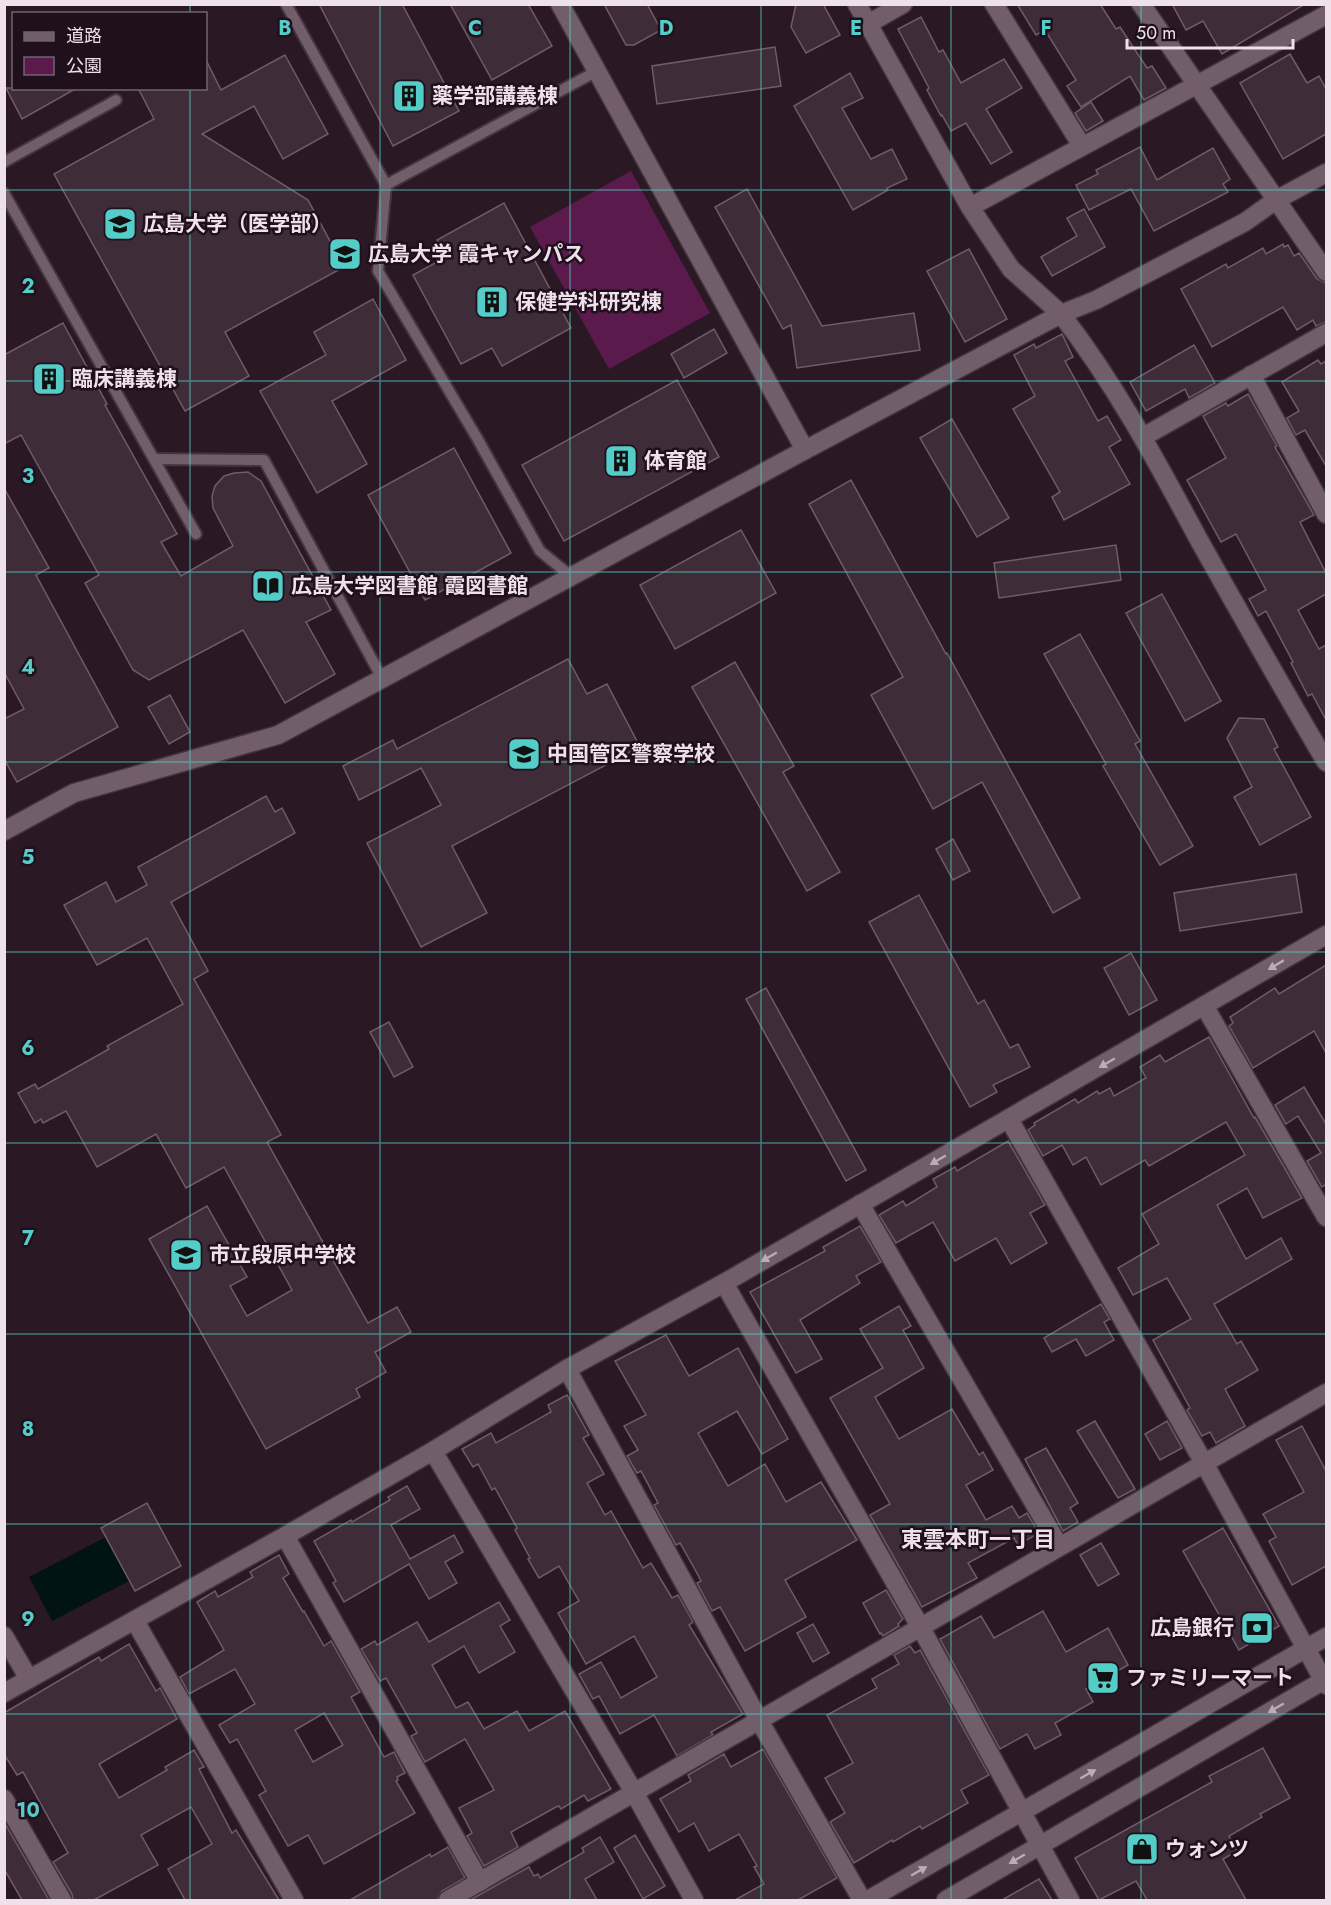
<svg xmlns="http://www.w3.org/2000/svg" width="1331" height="1905" viewBox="0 0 1331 1905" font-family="Jost,'Noto Sans JP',sans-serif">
<rect width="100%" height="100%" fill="#2a1825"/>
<!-- green -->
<polygon fill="#5a1a4c" points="631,171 710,313 609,369 530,227"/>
<!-- water -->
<polygon fill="#021313" points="106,1537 129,1581 52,1621 29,1577"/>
<!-- building -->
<g fill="#3f2c39" stroke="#715b6a" stroke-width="1.5" fill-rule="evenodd">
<polygon points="319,4 402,4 459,111 393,146"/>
<polygon points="450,4 528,4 552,46 492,80"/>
<polygon points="604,4 647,4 661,30 634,45 626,45"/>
<polygon points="796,4 823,4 840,35 806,53 791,27"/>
<polygon points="1017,4 1100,4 1116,29 1120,27 1147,68 1152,66 1166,88 1144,100 1130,76 1081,107 1067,86 1076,80 1045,30 1036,35"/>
<polygon points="1172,4 1305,4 1222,54 1203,21 1186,30"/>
<polygon points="921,17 939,52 943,50 961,83 1004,59 1022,88 986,109 1012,152 991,164 966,123 951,131 942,115 941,116 927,90 929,88 898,29"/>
<polygon points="775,47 781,86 657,104 652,66"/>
<polygon points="1290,54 1307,83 1319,76 1326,89 1326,134 1283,159 1240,83"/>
<polygon points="285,55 328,134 283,159 254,106 202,134 308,200 344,267 225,332 249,376 185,411 54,174 154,119 138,88 206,88 206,60 221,90"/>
<polygon points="850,73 863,98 842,108 871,159 892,149 907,179 887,188 888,190 853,210 794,106"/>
<polygon points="6,88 77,88 22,119"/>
<polygon points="1091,102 1103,121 1086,131 1075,113"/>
<polygon points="1140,147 1157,180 1213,148 1230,179 1223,184 1228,192 1154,231 1131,189 1089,210 1076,185 1098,174 1096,170"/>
<polygon points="747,189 822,326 914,313 920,350 797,368 791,325 783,329 715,207"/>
<polygon points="504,203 571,328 502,366 492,348 461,364 413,275 446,257 437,240"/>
<polygon points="1084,209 1105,247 1052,276 1041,257 1077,236 1067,218"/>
<polygon points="1283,244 1284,247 1288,245 1294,256 1299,253 1317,279 1326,283 1326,322 1316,326 1313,320 1297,330 1283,307 1212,347 1181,289 1226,264 1228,268 1263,248 1266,254"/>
<polygon points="969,249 1007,319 965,342 927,271"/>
<polygon points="373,299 406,360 332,401 367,464 317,493 260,391 326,355 314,332"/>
<polygon points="63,323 107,404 105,405 177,534 161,542 181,576 233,546 213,508 212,496 215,486 224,476 234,473 248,472 261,481 331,610 306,622 335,674 285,703 243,630 149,680 133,670 85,583 99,575 21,435 4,444 4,355"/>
<polygon points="714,329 727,353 684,378 671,354"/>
<polygon points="1062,334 1073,357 1065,361 1098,421 1107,416 1121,440 1109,447 1130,484 1064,520 1052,497 1060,492 1013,409 1035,396 1014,355 1034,344 1036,348"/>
<polygon points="1194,345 1215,383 1189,398 1185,389 1146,411 1130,382"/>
<polygon points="1318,360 1321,364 1326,361 1326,466 1305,430 1296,435 1287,418 1299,411 1282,382"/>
<polygon points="677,380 719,457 564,541 522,465"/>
<polygon points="1248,394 1277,446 1275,447 1314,515 1300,522 1326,573 1326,594 1298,610 1319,649 1326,645 1326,720 1312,694 1308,696 1291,663 1293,662 1266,611 1258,616 1249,599 1266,590 1236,534 1221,542 1187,480 1226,458 1203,416 1226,403 1228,406"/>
<polygon points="952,419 1009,518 977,537 920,438"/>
<polygon points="454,448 511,553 425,600 368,495"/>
<polygon points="851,480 946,654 947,653 1080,898 1053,913 982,782 933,809 871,695 903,677 809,504"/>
<polygon points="4,488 49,568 36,575 118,727 17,782 4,759 4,719 24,709 4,672"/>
<polygon points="741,530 776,593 675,649 640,585"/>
<polygon points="1116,545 1121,580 999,598 994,563"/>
<polygon points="1162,594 1221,701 1185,721 1126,613"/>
<polygon points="1080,634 1140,741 1135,744 1193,846 1160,865 1103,766 1106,764 1044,654"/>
<polygon points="568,659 587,694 607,684 640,747 452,846 487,913 421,947 367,843 441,805 421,768 359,800 343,766 393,740 397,749"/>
<polygon points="735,662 794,766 783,772 840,872 807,891 692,687"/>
<polygon points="170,695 190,732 169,744 148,707"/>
<polygon points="1239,718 1264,719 1278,747 1274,749 1311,817 1260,845 1234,797 1252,787 1227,738"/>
<polygon points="266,796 275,812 282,808 295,833 171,902 208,971 194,979 281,1135 267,1142 368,1323 397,1307 411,1332 375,1352 386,1372 356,1389 360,1397 266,1449 149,1239 207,1206 247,1277 230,1286 247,1316 292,1290 224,1167 186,1188 156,1134 97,1167 66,1111 43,1123 41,1119 35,1123 18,1093 35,1084 38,1089 109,1049 107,1046 183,1004 147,938 97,965 64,905 106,882 116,902 147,885 138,867"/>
<polygon points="953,839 970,871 953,880 936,849"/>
<polygon points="1296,874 1302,912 1180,931 1174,893"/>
<polygon points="919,895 978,1004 984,1000 1010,1048 1018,1044 1030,1067 993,1085 997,1092 970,1107 869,922"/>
<polygon points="1131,953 1157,1000 1129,1015 1104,968"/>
<polygon points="1326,965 1326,1053 1314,1031 1253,1068 1229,1026 1233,1023 1230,1017 1275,988 1279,994"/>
<polygon points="766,988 866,1170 846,1181 746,999"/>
<polygon points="389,1022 413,1067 394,1077 370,1032"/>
<polygon points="1209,1037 1254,1118 1255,1117 1302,1198 1263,1218 1247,1188 1217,1205 1246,1259 1281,1238 1292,1259 1214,1304 1237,1344 1241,1341 1258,1370 1225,1389 1245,1426 1216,1443 1210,1432 1202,1436 1187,1410 1190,1408 1153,1340 1191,1319 1167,1278 1133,1295 1118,1268 1159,1244 1142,1214 1245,1155 1226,1122 1149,1166 1145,1160 1101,1185 1086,1157 1073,1165 1062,1145 1043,1156 1028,1130 1035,1125 1034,1123 1075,1099 1078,1103 1097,1091 1099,1094 1110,1088 1114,1096 1146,1078 1140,1067 1160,1055 1165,1062"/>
<polygon points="1304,1087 1326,1124 1326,1184 1322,1187 1307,1161 1321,1153 1298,1116 1286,1124 1275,1105"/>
<polygon points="1008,1141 1045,1205 1030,1213 1047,1243 1011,1264 996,1238 955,1261 933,1222 896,1243 879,1215 903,1201 906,1206 937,1187 933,1179 955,1167 957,1171"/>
<polygon points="860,1226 881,1262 856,1276 860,1283 800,1320 822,1359 796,1373 750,1292 825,1251 823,1247"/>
<polygon points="1101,1304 1110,1319 1104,1322 1114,1340 1086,1356 1076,1339 1052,1352 1044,1338"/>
<polygon points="899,1306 911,1326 903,1330 924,1368 875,1397 899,1439 952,1409 979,1455 983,1452 993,1470 966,1485 986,1520 1012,1506 1019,1518 1027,1513 1039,1533 1018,1545 1014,1538 968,1563 977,1578 922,1607 870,1515 890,1504 830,1398 883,1368 860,1329"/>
<polygon points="666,1335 689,1376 738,1348 788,1439 762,1454 737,1411 698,1433 728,1486 765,1464 786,1502 821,1482 857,1540 785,1580 806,1617 745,1651 720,1607 712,1611 697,1583 701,1581 698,1575 680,1543 676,1545 654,1505 658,1503 641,1471 637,1473 627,1456 638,1450 624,1426 646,1415 615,1361"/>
<polygon points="567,1395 589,1435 583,1438 604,1474 587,1483 605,1515 611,1511 643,1568 651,1563 672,1598 678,1595 693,1622 689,1625 743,1714 711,1732 713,1735 677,1756 654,1715 620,1734 599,1696 593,1699 579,1674 601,1662 621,1698 657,1677 634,1636 586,1664 558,1613 579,1601 559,1566 539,1578 528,1559 530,1558 515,1530 517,1528 495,1488 492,1490 478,1464 473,1467 462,1449 491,1433 496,1443 551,1412 548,1405"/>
<polygon points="1095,1421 1135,1489 1118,1498 1077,1431"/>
<polygon points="1167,1421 1182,1448 1160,1460 1145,1434"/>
<polygon points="1302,1426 1326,1471 1326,1566 1292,1585 1269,1541 1276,1537 1263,1514 1304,1492 1276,1440"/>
<polygon points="1046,1448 1078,1503 1070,1508 1078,1522 1063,1531 1025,1459"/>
<polygon points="407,1486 420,1509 391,1525 410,1559 454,1535 463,1552 445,1562 457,1583 429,1599 409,1564 344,1602 333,1583 336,1581 314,1541 351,1520 352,1522 390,1500 388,1497"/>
<polygon points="147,1503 181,1566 135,1591 101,1528"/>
<polygon points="1223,1528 1279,1626 1239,1650 1183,1551"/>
<polygon points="1101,1543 1119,1574 1098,1586 1080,1555"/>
<path d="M279,1555L289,1574L283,1578L303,1612L304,1611L324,1646L331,1641L360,1692L351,1697L384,1757L394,1752L405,1773L397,1777L398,1780L396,1781L415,1813L324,1864L308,1835L288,1846L259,1795L266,1791L237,1739L230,1743L219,1725L255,1704L235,1669L189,1694L180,1677L224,1650L197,1602L215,1591L218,1597L253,1577L250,1572ZM324,1713L343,1745L313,1762L295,1730Z"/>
<polygon points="886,1590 903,1619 898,1624 899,1626 883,1636 881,1633 880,1634 863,1603"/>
<polygon points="499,1602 510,1620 500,1626 515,1652 479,1673 464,1646 432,1665 456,1708 468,1702 484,1729 517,1711 529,1731 565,1711 611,1789 588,1801 584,1795 561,1809 559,1806 556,1807 511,1832 518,1847 484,1866 467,1836 472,1833 459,1808 494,1790 465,1739 425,1762 411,1736 417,1733 386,1678 380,1681 361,1649 375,1641 377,1645 417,1622 429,1642"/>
<polygon points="1043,1611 1066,1652 1108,1628 1128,1665 1086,1689 1093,1702 1055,1723 1061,1735 1035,1749 1027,1734 1000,1749 940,1639 981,1616 994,1638"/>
<polygon points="813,1624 829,1653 813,1662 797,1633"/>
<polygon points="129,1644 156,1691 160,1688 177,1719 99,1764 119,1798 167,1770 165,1767 194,1750 204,1767 199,1769 232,1833 236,1830 279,1900 185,1900 168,1869 212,1844 191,1807 141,1835 158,1865 94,1900 73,1900 72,1894 53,1862 68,1853 23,1772 17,1775 4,1754 4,1713 99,1657 101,1661"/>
<polygon points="910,1646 915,1653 920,1650 989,1775 961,1790 968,1803 922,1829 920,1826 893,1842 892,1840 854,1863 830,1822 845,1813 825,1778 853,1763 827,1715 877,1688 872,1679 899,1664 894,1655"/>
<polygon points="1263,1748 1290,1798 1260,1814 1262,1817 1229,1836 1237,1851 1223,1859 1246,1900 1147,1900 1136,1881 1099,1900 1075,1858 1212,1782 1209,1776"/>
<polygon points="763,1749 837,1878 798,1900 735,1900 764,1884 754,1867 757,1866 739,1834 709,1851 694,1823 679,1832 660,1799 691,1781 688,1775 724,1754 731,1767"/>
<polygon points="4,1822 49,1900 22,1900 4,1869"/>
<polygon points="635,1835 665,1886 643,1899 614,1848"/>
<polygon points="600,1837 614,1862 585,1879 597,1900 470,1900 529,1867 534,1876 538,1874 540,1878 584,1852 582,1848"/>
<polygon points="448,1847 465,1878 442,1891 437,1900 350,1900 430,1854 431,1857"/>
<polygon points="1039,1879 1052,1900 1002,1900"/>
</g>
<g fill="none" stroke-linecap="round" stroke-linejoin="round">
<!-- service casing -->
<g stroke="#42353e" stroke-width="14">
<g id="service">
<polyline points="286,4 386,185 378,271 477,438 540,551 572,577"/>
<polyline points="4,162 116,100"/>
<polyline points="386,185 597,71"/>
<polyline points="4,193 196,534"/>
<polyline points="154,459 264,460 383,680"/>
</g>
</g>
<!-- minor casing -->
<g stroke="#42353e" stroke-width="21">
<g id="minor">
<polyline points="994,4 1082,146"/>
<polyline points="1141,4 1326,272"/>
<polyline points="868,24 903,4"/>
<polyline points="970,207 1326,15"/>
<polyline points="1251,375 1326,514"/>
<polyline points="1143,437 1326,333"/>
<polyline points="4,831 74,793 278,735 805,450 1061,314 1011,269 970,207 857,4"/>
<polyline points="1205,1007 1326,1217"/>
<polyline points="1009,1119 1204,1463 1326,1685"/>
<polyline points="860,1204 1059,1546"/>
<polyline points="724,1283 921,1628 1070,1900"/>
<polyline points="567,1369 760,1722 862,1900"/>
<polyline points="433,1451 635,1794 694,1900"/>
<polyline points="285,1536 480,1882"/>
<polyline points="135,1621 294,1900"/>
<polyline points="4,1636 29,1679"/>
<polyline points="4,1693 285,1536 433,1451 567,1369 724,1283 1326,935"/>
<polyline points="4,1799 62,1900"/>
<path d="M448,1900C742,1733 1032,1560 1326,1393"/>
</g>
</g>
<!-- tertiary casing -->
<g stroke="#42353e" stroke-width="21">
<g id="tertiary">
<polyline points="560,4 805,450"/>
<path d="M1326,173L1276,200L1245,222L1096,300L1061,314C1116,385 1157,462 1199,540C1241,615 1283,689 1326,762"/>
<polyline points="868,1900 1326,1637"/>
<polyline points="946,1900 1326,1679"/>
</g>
</g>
<!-- service -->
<use href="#service" stroke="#725d6b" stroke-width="10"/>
<!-- minor -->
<use href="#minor" stroke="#725d6b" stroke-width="18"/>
<!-- tertiary -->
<use href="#tertiary" stroke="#725d6b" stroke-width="18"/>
</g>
<!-- one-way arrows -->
<defs><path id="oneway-solid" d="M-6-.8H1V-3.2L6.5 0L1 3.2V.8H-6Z" transform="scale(1.5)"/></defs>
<g fill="#bcacb7">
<use href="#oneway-solid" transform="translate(1276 965) rotate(149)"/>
<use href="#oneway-solid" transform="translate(1107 1063) rotate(150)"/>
<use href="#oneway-solid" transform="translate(938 1160) rotate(150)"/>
<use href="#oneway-solid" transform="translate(769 1257) rotate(150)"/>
<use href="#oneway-solid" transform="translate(1276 1708) rotate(150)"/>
<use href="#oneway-solid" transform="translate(1088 1774) rotate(-30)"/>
<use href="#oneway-solid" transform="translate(1017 1859) rotate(150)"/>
<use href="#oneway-solid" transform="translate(919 1871) rotate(-30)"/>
</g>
<!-- grid -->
<path fill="none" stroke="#54cdc8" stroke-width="1.5" stroke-opacity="0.55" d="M190,4V14M380,4V1900M570,4V1900M761,4V1900M951,4V1900M1141,4V1900M190,88V1900M4,190H1326M4,381H1326M4,572H1326M4,762H1326M4,952H1326M4,1143H1326M4,1334H1326M4,1524H1326M4,1714H1326"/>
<!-- icons -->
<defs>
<g id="building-square" transform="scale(1.725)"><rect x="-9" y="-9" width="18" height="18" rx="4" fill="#54cdc8" stroke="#200f1c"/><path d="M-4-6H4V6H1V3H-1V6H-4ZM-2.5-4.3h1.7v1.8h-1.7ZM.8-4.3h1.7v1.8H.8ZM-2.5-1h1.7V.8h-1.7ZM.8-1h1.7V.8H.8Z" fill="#111"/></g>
<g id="university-square" transform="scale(1.725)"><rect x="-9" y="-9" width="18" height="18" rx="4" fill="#54cdc8" stroke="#200f1c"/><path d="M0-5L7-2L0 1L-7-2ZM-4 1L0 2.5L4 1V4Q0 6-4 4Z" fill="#111"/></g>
<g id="library-square" transform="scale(1.725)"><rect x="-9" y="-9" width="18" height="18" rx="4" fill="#54cdc8" stroke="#200f1c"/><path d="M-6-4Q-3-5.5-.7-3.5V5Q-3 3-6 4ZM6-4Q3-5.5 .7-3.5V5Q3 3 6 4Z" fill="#111"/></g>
<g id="school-square" transform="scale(1.725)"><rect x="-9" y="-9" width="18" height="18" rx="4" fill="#54cdc8" stroke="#200f1c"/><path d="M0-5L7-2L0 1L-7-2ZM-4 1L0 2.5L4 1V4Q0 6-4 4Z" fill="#111"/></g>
<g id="bank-square" transform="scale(1.725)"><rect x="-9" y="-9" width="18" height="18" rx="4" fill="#54cdc8" stroke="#200f1c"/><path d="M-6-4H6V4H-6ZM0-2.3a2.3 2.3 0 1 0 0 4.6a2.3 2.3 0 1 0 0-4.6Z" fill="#111"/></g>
<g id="supermarket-square" transform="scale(1.725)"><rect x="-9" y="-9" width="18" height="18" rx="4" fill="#54cdc8" stroke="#200f1c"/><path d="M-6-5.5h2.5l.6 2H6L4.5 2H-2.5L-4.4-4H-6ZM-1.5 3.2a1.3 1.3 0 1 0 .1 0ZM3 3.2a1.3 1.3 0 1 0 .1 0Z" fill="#111"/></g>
<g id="shop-square" transform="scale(1.725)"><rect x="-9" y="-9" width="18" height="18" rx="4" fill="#54cdc8" stroke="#200f1c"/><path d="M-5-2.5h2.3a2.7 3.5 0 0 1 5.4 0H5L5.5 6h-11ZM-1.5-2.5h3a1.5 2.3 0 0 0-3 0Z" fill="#111"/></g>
</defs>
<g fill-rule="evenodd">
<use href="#building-square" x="409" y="96"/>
<use href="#university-square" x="120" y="224"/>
<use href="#university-square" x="345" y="254"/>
<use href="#building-square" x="492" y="302"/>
<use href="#building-square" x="49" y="379"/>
<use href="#building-square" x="621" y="461"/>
<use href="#library-square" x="268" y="586"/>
<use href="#school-square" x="524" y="754"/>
<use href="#school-square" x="186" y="1255"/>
<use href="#bank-square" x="1257" y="1628"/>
<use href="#supermarket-square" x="1103" y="1678"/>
<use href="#shop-square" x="1142" y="1849"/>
</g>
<g text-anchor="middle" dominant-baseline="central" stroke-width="5" stroke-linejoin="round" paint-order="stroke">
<!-- poi labels -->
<g font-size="21" font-weight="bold" fill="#eee1ea" stroke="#200f1c" text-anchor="start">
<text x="432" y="96">薬学部講義棟</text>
<text x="143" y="224">広島大学（医学部）</text>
<text x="368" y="254">広島大学 霞キャンパス</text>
<text x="515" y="302">保健学科研究棟</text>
<text x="72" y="379">臨床講義棟</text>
<text x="644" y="461">体育館</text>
<text x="291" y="586">広島大学図書館 霞図書館</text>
<text x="547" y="754">中国管区警察学校</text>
<text x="209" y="1255">市立段原中学校</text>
<text x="1234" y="1628" text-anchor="end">広島銀行</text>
<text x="1126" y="1678">ファミリーマート</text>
<text x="1165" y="1849">ウォンツ</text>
</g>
<!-- neighbourhood labels -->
<g font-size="22" font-weight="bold" fill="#eee1ea" stroke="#200f1c">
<text x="978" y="1539">東雲本町一丁目</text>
</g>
</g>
<g font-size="20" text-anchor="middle" font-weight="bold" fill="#54cdc8" stroke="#200f1c" stroke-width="5" stroke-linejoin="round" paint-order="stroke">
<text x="285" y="35">B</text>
<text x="475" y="35">C</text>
<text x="666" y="35">D</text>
<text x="856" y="35">E</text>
<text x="1046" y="35">F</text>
<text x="28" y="293">2</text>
<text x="28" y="483">3</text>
<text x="28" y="674">4</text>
<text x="28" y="864">5</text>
<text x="28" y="1055">6</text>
<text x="28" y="1245">7</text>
<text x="28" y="1436">8</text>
<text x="28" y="1626">9</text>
<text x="28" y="1817">10</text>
</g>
<!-- border -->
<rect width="1331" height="1905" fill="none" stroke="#eee1ea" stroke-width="12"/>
<!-- legend -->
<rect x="12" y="12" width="195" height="78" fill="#200f1c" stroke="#72636e" stroke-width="1.5"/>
<rect x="24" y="32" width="30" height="9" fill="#725d6b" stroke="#72636e" stroke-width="1.5"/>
<text x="66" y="42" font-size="18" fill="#eee1ea">道路</text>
<rect x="24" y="57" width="30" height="18" fill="#5a1a4c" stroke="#72636e" stroke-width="1.5"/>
<text x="66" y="72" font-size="18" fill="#eee1ea">公園</text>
<!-- scale -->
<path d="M1127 39v9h166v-9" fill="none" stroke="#eee1ea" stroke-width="3"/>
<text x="1136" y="39" font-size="18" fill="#eee1ea" stroke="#200f1c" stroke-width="4.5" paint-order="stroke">50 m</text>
</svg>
